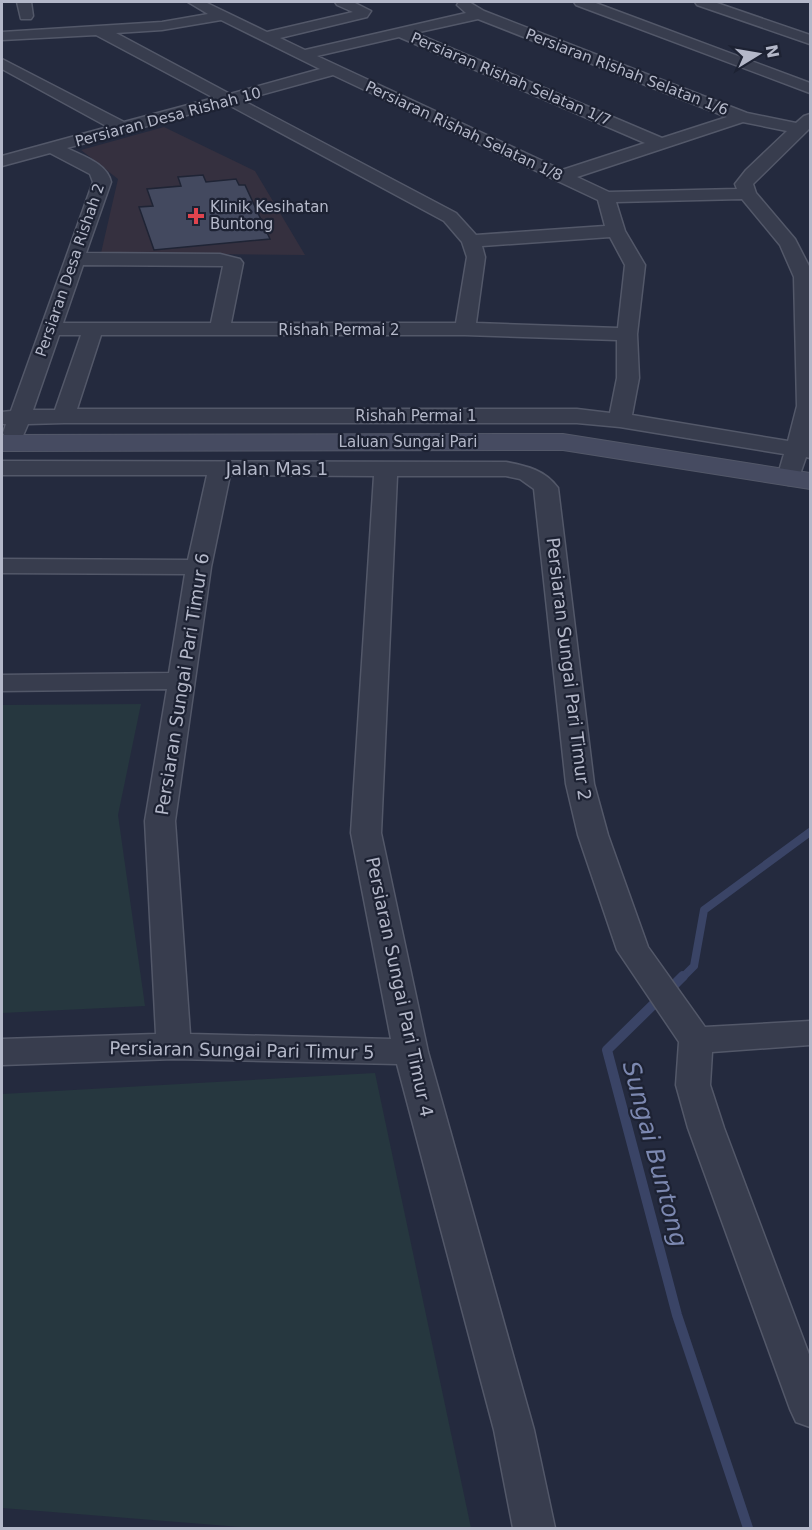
<svg xmlns="http://www.w3.org/2000/svg" width="812" height="1530" viewBox="0 0 812 1530" font-family="'DejaVu Sans',sans-serif">
<rect width="100%" height="100%" fill="#242a3e"/>
<!-- medical -->
<polygon fill="#35303f" points="164,127 255,171 305,255 101,253 118,179 81,150"/>
<!-- green -->
<g fill="#26373f">
<polygon points="141,704 118,815 145,1006 2,1013 2,705"/>
<polygon points="375,1073 471,1528 253,1528 2,1508 2,1094"/>
</g>
<g fill="none" stroke-linecap="round" stroke-linejoin="round">
<!-- stream-far1 -->
<polyline stroke="#3a4466" stroke-width="8" points="682,978 694,966 704,910 810,832"/>
<!-- stream -->
<g stroke="#3a4466" stroke-width="10">
<polyline points="669,990 683,976"/>
<polyline points="660,998 607,1050 677,1315 748,1528"/>
</g>
</g>
<!-- building -->
<polygon fill="#43495f" stroke="#1f2435" stroke-width="1.5" points="203,175 206,182 236,179 239,185 245,185 270,239 154,250 139,207 153,206 147,189 181,186 178,177"/>
<g fill="none" stroke-linecap="round" stroke-linejoin="round">
<!-- street casing -->
<g stroke="#535869" stroke-width="3">
<g id="street">
<polygon points="17,2 31,2 33,16 31,19 21,19"/>
<path d="M188,2H205L267,32L353,12L337,5L335,2H353L371,11L367,17L280,38L305,50L466,13L457,5L459,2H469L484,11L747,113L796,123L804,116L810,114V128L753,184L756,193L795,239L810,268V458L806,457L797,483L789,485L781,483L777,478L784,454L620,427L577,423H64L28,424L22,438L14,440L6,438L3,433L6,424H2V412L11,411L93,182L90,174L50,153L2,166V156L108,127L2,69V59L124,122L214,98L96,35L2,40V32L162,22L208,14ZM478,19L727,117L662,138L415,33ZM221,20L320,69L230,94L116,33L162,30ZM399,37L645,143L562,170L317,56ZM333,75L598,200L605,226L476,235L456,213L242,100ZM227,104L444,221L462,242L467,257L456,323H231L243,263L240,259L220,254L86,253L111,182C107,163 82,156 67,148ZM743,122L787,131L746,170L735,184L737,189L609,192L577,177ZM742,199L780,245L794,277L797,406L788,441L632,415L639,378L637,334L645,265L625,231L616,202ZM610,237L625,265L618,328L476,323L485,257L482,246ZM83,265L223,266L211,323H63ZM59,335H81L55,410H33ZM101,335H465L617,340V378L610,413L577,409H77Z"/>
<polygon points="574,2 593,2 810,83 810,93 576,5"/>
<polygon points="695,2 714,2 810,35 810,44 697,5"/>
<path d="M2,461L506,462C527,466 545,470 558,488L594,784L608,835L648,947L705,1027L810,1021V1045L712,1052L710,1085L724,1128L810,1357V1427L796,1422L790,1409L688,1128L676,1085L679,1042L617,950L578,835L566,784L534,489L520,479L506,476H397L381,833L428,1052L534,1430L555,1528H513L494,1430L397,1064L174,1059L2,1065V1039L156,1034L145,821L167,689L2,691V675L169,673L185,574L2,573V559L188,560L207,475H2ZM230,475L374,476L351,833L391,1039L190,1034L175,821L211,567Z"/>
</g>
</g>
<!-- secondary casing -->
<g stroke="#535869" stroke-width="2">
<polygon id="secondary" points="563,434 810,473 810,489 563,450 2,451 2,435"/>
</g>
<!-- street -->
<use href="#street" fill="#383d4e" fill-rule="evenodd"/>
<!-- secondary -->
<use href="#secondary" fill="#464b61" fill-rule="evenodd"/>
</g>
<!-- markers -->
<path fill="#e0444e" stroke="#1d2233" stroke-width="2" d="M193 207h6v6h6v6h-6v6h-6v-6h-6v-6h6z"/>
<g text-anchor="middle" dominant-baseline="central" stroke-width="4.5" stroke-linejoin="round" paint-order="stroke">
<!-- far-street labels -->
<g font-size="15" fill="#b4b8c9" stroke="#1d2233">
<text transform="translate(627 72) rotate(21)">Persiaran Rishah Selatan 1/6</text>
<text transform="translate(511 79) rotate(23)">Persiaran Rishah Selatan 1/7</text>
<text transform="translate(168 117) rotate(-15)">Persiaran Desa Rishah 10</text>
<text transform="translate(464 131) rotate(25)">Persiaran Rishah Selatan 1/8</text>
<text transform="translate(70 270) rotate(-71)">Persiaran Desa Rishah 2</text>
<text x="339" y="330">Rishah Permai 2</text>
<text x="416" y="416">Rishah Permai 1</text>
<text x="408" y="442">Laluan Sungai Pari</text>
</g>
<!-- far-poi labels -->
<g font-size="15" fill="#b4b8c9" stroke="#1d2233" text-anchor="start">
<text x="210" y="207">Klinik Kesihatan<tspan x="210" dy="17">Buntong</tspan></text>
</g>
<!-- street labels -->
<g font-size="18" fill="#b4b8c9" stroke="#1d2233">
<text x="277" y="468">Jalan Mas 1</text>
<text transform="translate(569 669) rotate(83)">Persiaran Sungai Pari Timur 2</text>
<text transform="translate(182 684) rotate(-81)">Persiaran Sungai Pari Timur 6</text>
<text transform="translate(400 987) rotate(78)">Persiaran Sungai Pari Timur 4</text>
<text transform="translate(242 1050) rotate(1)">Persiaran Sungai Pari Timur 5</text>
</g>
<!-- near-water labels -->
<g font-size="24" font-style="italic" fill="#7c88b0" stroke="#1d2233">
<text transform="translate(655 1154) rotate(75)">Sungai Buntong</text>
</g>
</g>
<!-- border -->
<rect width="812" height="1530" fill="none" stroke="#b4b8c9" stroke-width="6"/>
<!-- north arrow -->
<g transform="translate(758 54) rotate(79)" stroke="#1d2233" stroke-width="4.5" paint-order="stroke">
<path d="M0-4.5L10 22L0 15L-10 22Z" fill="#b4b8c9"/>
<text y="-9" font-size="16" font-weight="bold" text-anchor="middle" fill="#b4b8c9">N</text>
</g>
</svg>
